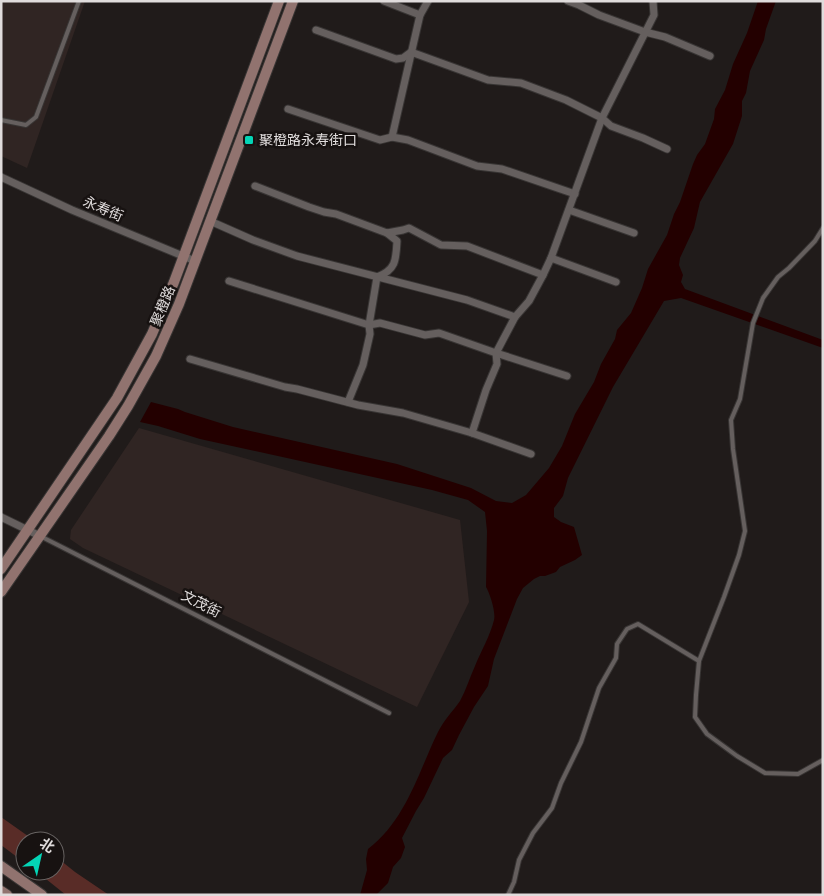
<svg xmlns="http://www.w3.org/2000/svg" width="824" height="896" viewBox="0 0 824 896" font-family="'Varela Round','Noto Sans SC',sans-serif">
<rect width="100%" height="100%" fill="#201b1a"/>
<!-- built -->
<g fill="#302523">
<polygon points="1,1 85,1 27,168 1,156"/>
<polygon points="139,428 460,520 469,602 417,707 83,548 70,539 71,530"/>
</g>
<!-- green -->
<g fill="#592c27">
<polygon points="1,817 35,841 25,841 25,863 1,845"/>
<polygon points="55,856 75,872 109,895 66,895 36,871 55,871"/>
</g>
<!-- water -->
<path fill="#230000" d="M758,1H776L766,29L764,40L750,71L746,93L742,101V116L733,144L700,202L694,228L680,258L679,265L683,275L681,282L685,289L823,340V348L681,298L664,301L613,387L568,478L563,496L554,508V517L561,522L574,527L582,555L575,560L560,567L556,572L545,576H540L534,579L523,588L517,599L494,659L488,686L474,707L459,735L452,750L443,758L424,798L416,811L402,838L405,847L401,858L393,867L388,883L376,895H360L367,870L366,859L368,849C406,820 418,773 438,732C444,720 453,711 460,701C466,690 470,677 475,666C481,651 490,636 494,620C496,612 490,594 486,587L487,531L485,512L468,500L432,490L200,439L158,426L140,422L151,402L178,409L185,412L233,427L397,464L471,488L496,501L512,503L526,495L549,468L562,446L575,414L594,382L601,364L615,339L617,330L631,313L642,288L648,269L667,235L674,214L680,202L693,164L697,155L705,144L714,119L715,109L725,90L733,64L747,33Z"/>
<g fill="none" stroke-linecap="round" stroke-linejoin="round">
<!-- lane casing -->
<g stroke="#383534" stroke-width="6">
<g id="lane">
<polyline points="1,120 26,125 36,117 79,1"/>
<polyline points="823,228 815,241 789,268 778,277 763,298 753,323 740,399 731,420 733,449 745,531 739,555 724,597 699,661 696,695 695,717 707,734 737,756 765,773 798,774 823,760"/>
<polyline points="42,537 389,713"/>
<polyline points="508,895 514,882 519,860 533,833 552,808 561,783 581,742 599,688 616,658 617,644 627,629 638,624 699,661"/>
</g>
</g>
<!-- street casing -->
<g stroke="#383534" stroke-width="9">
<g id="street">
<polyline points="384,1 420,15 428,1"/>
<polyline points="568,1 579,5 599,15 645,32 665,37 710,56"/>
<polyline points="316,30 396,59 403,58 411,52 488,80 521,83 566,100 602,118 611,126 643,138 667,149"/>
<polyline points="288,109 380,140 392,137 408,140 477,166 502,169 575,194"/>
<polyline points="392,137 420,15"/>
<polyline points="1,177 72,210 195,261"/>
<polyline points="255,186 309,207 324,212 336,214 387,233 403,230 409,228 441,245 467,246 543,275"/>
<polyline points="569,210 634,233"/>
<polyline points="210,221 253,240 297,256 467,300 515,317 529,301 543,275 551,258 602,118 654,15 653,1"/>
<polyline points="551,258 616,282"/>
<polyline points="229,281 369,325 380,323 425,335 439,333 496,353 567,376"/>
<polyline points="190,359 285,387 297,389 358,405 403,413 472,433 531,454"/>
<path d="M348,402L363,365L370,334L369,325L377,277C396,270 396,260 397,241L387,233"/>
<polyline points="472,433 486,390 497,364 496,353 515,317"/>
<polyline points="1,517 40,536"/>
</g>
</g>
<!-- secondary casing -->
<g stroke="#383534" stroke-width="12">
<g id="secondary">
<polyline points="1,569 117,398 152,334 174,282 279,1"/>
<polyline points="1,592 109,436 128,406 156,356 179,304 293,1"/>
<polyline points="1,866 42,895"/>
<polyline points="1,891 7,895"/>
</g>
</g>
<!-- lane -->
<use href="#lane" stroke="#655f5e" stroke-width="4"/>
<!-- street -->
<use href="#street" stroke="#655f5e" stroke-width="7"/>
<!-- secondary -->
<use href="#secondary" stroke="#91736f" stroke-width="10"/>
</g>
<!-- markers -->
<rect fill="#04d5b6" stroke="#171211" stroke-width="2" x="244" y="135" width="10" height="10" rx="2.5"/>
<g text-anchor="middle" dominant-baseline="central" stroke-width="5" stroke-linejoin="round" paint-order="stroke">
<!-- poi labels -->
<g font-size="14" fill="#e0dcdc" stroke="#171211" text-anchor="start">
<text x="259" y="140">聚橙路永寿街口</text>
</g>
<!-- street labels -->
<g font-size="14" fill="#e0dcdc" stroke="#171211">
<text transform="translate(103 209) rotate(23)">永寿街</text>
<text transform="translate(163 306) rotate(-68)">聚橙路</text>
<text transform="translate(201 604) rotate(27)">文茂街</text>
</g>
</g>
<!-- border -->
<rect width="824" height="896" fill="none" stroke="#e0dcdc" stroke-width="5"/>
<!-- north arrow -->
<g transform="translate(40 856) rotate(34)"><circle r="24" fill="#171211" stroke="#676362"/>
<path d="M0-4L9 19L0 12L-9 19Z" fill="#04d5b6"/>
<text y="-8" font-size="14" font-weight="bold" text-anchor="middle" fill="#e0dcdc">北</text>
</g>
</svg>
